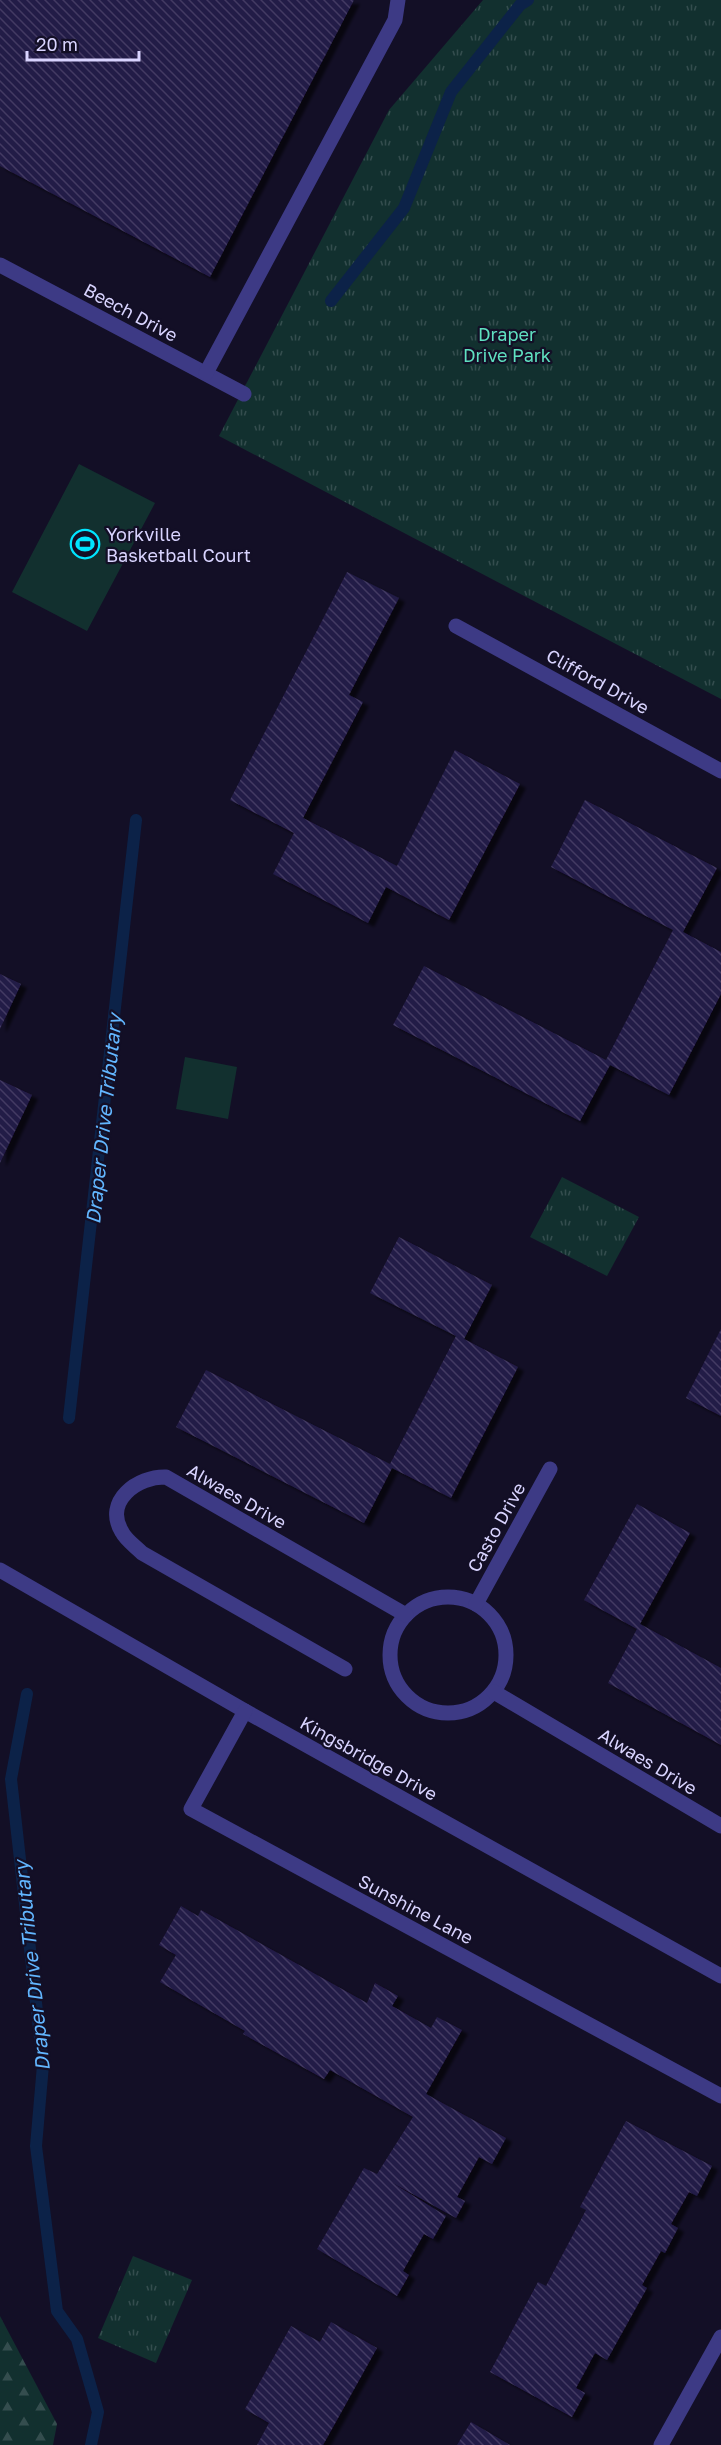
<svg xmlns="http://www.w3.org/2000/svg" width="721" height="2445" viewBox="0 0 721 2445" font-family="'Golos Text',sans-serif">
<defs>
<pattern id="forest-firs" width="22" height="20" patternUnits="userSpaceOnUse" patternTransform="scale(1.5)"><rect width="22" height="20" fill="#12302f"/><path d="M5 1l3.5 6h-7zM16 11l3.5 6h-7z" fill="#344d4e"/></pattern>
<pattern id="park-tufts" width="24" height="20" patternUnits="userSpaceOnUse" patternTransform="scale(1.5)"><rect width="24" height="20" fill="#12302f"/><path d="M3 7l-1-3M5 7V3M7 7l1-3M15 17l-1-3M17 17v-4M19 17l1-3" fill="none" stroke="#344d4e"/></pattern>
<pattern id="building-back-hatch" width="6" height="6" patternUnits="userSpaceOnUse" patternTransform="scale(1.5)"><rect width="6" height="6" fill="#241b47"/><path d="M-1 5l2 2M0 0l6 6M5-1l2 2" fill="none" stroke="#433b63"/></pattern>
<filter id="shadow"><feDropShadow dx="6" dy="4" stdDeviation="1.5" flood-color="#0009"/></filter>
</defs>
<rect width="100%" height="100%" fill="#130f26"/>
<!-- grass -->
<g fill="#12302f">
<polygon points="79,464 155,503 87,631 12,592"/>
<polygon points="185,1057 237,1067 228,1119 176,1109"/>
</g>
<!-- forest -->
<polygon fill="url(#forest-firs)" points="0,2316 57,2424 53,2445 0,2445"/>
<!-- park -->
<g fill="url(#park-tufts)">
<polygon points="483,0 721,0 721,699 219,436 389,110"/>
<polygon points="562,1177 639,1217 607,1276 530,1237"/>
<polygon points="133,2256 192,2280 156,2363 98,2338"/>
</g>
<g fill="none" stroke-linecap="round" stroke-linejoin="round">
<!-- stream -->
<g stroke="#0c2248" stroke-width="12">
<polyline points="331,301 404,208 451,92 520,5 528,0"/>
<polyline points="69,1418 136,820"/>
<polyline points="27,1694 11,1779 43,2065 36,2146 57,2311 77,2339 98,2412 91,2445"/>
</g>
</g>
<!-- building -->
<g fill="url(#building-back-hatch)" filter="url(#shadow)">
<polygon points="0,0 354,0 210,277 0,166"/>
<polygon points="347,572 399,598 349,695 363,702 303,818 397,866 455,750 520,784 449,920 386,887 368,923 273,874 294,833 230,800"/>
<polygon points="585,800 717,868 683,932 721,952 721,994 669,1095 610,1065 580,1121 393,1025 424,966 606,1060 673,930 551,867"/>
<polygon points="0,974 21,984 0,1029"/>
<polygon points="0,1080 32,1095 0,1163"/>
<polygon points="399,1237 492,1285 464,1339 518,1367 451,1498 392,1468 364,1523 176,1427 206,1370 390,1464 456,1336 370,1293"/>
<polygon points="721,1329 721,1416 686,1398"/>
<polygon points="637,1504 690,1533 640,1624 721,1668 721,1745 608,1683 637,1629 584,1600"/>
<polygon points="181,1906 198,1916 201,1910 367,2003 375,1983 398,1996 392,2006 431,2028 437,2017 462,2030 426,2094 506,2138 492,2164 479,2157 457,2197 465,2201 456,2218 391,2182 446,2216 433,2239 424,2234 403,2271 409,2275 397,2296 317,2249 364,2168 377,2174 413,2117 330,2070 324,2079 243,2034 245,2031 160,1982 176,1955 159,1945"/>
<polygon points="626,2121 712,2166 697,2196 689,2192 671,2224 678,2228 665,2253 661,2251 642,2285 647,2288 607,2360 595,2353 576,2388 585,2393 572,2417 490,2372 538,2282 546,2286 586,2210 580,2207"/>
<polygon points="331,2322 377,2348 323,2445 257,2445 269,2423 245,2409 291,2326 320,2342"/>
<polygon points="471,2422 510,2445 457,2445"/>
</g>
<g fill="none" stroke-linecap="round" stroke-linejoin="round">
<!-- minor -->
<g stroke="#3d3a85" stroke-width="15">
<polyline points="0,265 244,394"/>
<polyline points="206,373 395,20 398,0"/>
<polyline points="456,626 721,771"/>
<polyline points="0,1570 245,1711 721,1976"/>
<circle cx="448" cy="1655" r="58"/>
<polyline points="476,1604 550,1469"/>
<path d="M345,1669L142,1553C135,1546 126,1540 122,1532C103,1501 138,1476 166,1477L406,1615"/>
<polyline points="494,1692 721,1826"/>
<polyline points="245,1711 191,1809 721,2096"/>
<polyline points="661,2445 721,2337"/>
</g>
</g>
<!-- icons -->
<defs>
<g id="stadium-ring" transform="scale(1.5)"><circle r="9.5" fill="#130f26" stroke="#00e5ff" stroke-width="1.5"/><path d="M0-5a6.5 5 0 1 0 0 10a6.5 5 0 1 0 0-10ZM-3.5-1.8h7v3.6h-7Z" fill="#00e5ff"/></g>
</defs>
<g fill-rule="evenodd">
<use href="#stadium-ring" x="85" y="544"/>
</g>
<g text-anchor="middle" dominant-baseline="central" stroke-width="4.5" stroke-linejoin="round" paint-order="stroke">
<!-- street labels -->
<g font-size="18" fill="#d9d4ff" stroke="#130f26">
<text transform="translate(131 312) rotate(28)">Beech Drive</text>
<text transform="translate(598 681) rotate(29)">Clifford Drive</text>
<text transform="translate(237 1496) rotate(30)">Alwaes Drive</text>
<text transform="translate(496 1527) rotate(-61)">Casto Drive</text>
<text transform="translate(369 1758) rotate(29)">Kingsbridge Drive</text>
<text transform="translate(648 1761) rotate(31)">Alwaes Drive</text>
<text transform="translate(416 1909) rotate(28)">Sunshine Lane</text>
</g>
<!-- park labels -->
<g font-size="18" fill="#5fe0c0" stroke="#130f26">
<text x="507" y="334">Draper<tspan x="507" dy="21">Drive Park</tspan></text>
</g>
<!-- poi labels -->
<g font-size="18" fill="#d9d4ff" stroke="#130f26" text-anchor="start">
<text x="106" y="534">Yorkville<tspan x="106" dy="21">Basketball Court</tspan></text>
</g>
<!-- water labels -->
<g font-size="20" font-style="italic" fill="#62b6ff" stroke="#130f26">
<text transform="translate(103 1119) rotate(-84)">Draper Drive Tributary</text>
<text transform="translate(31 1966) rotate(-96)">Draper Drive Tributary</text>
</g>
</g>
<!-- scale -->
<path d="M27 51v9h112v-9" fill="none" stroke="#d9d4ff" stroke-width="3"/>
<text x="36" y="51" font-size="18" fill="#d9d4ff" stroke="#130f26" stroke-width="4.5" paint-order="stroke">20 m</text>
</svg>
